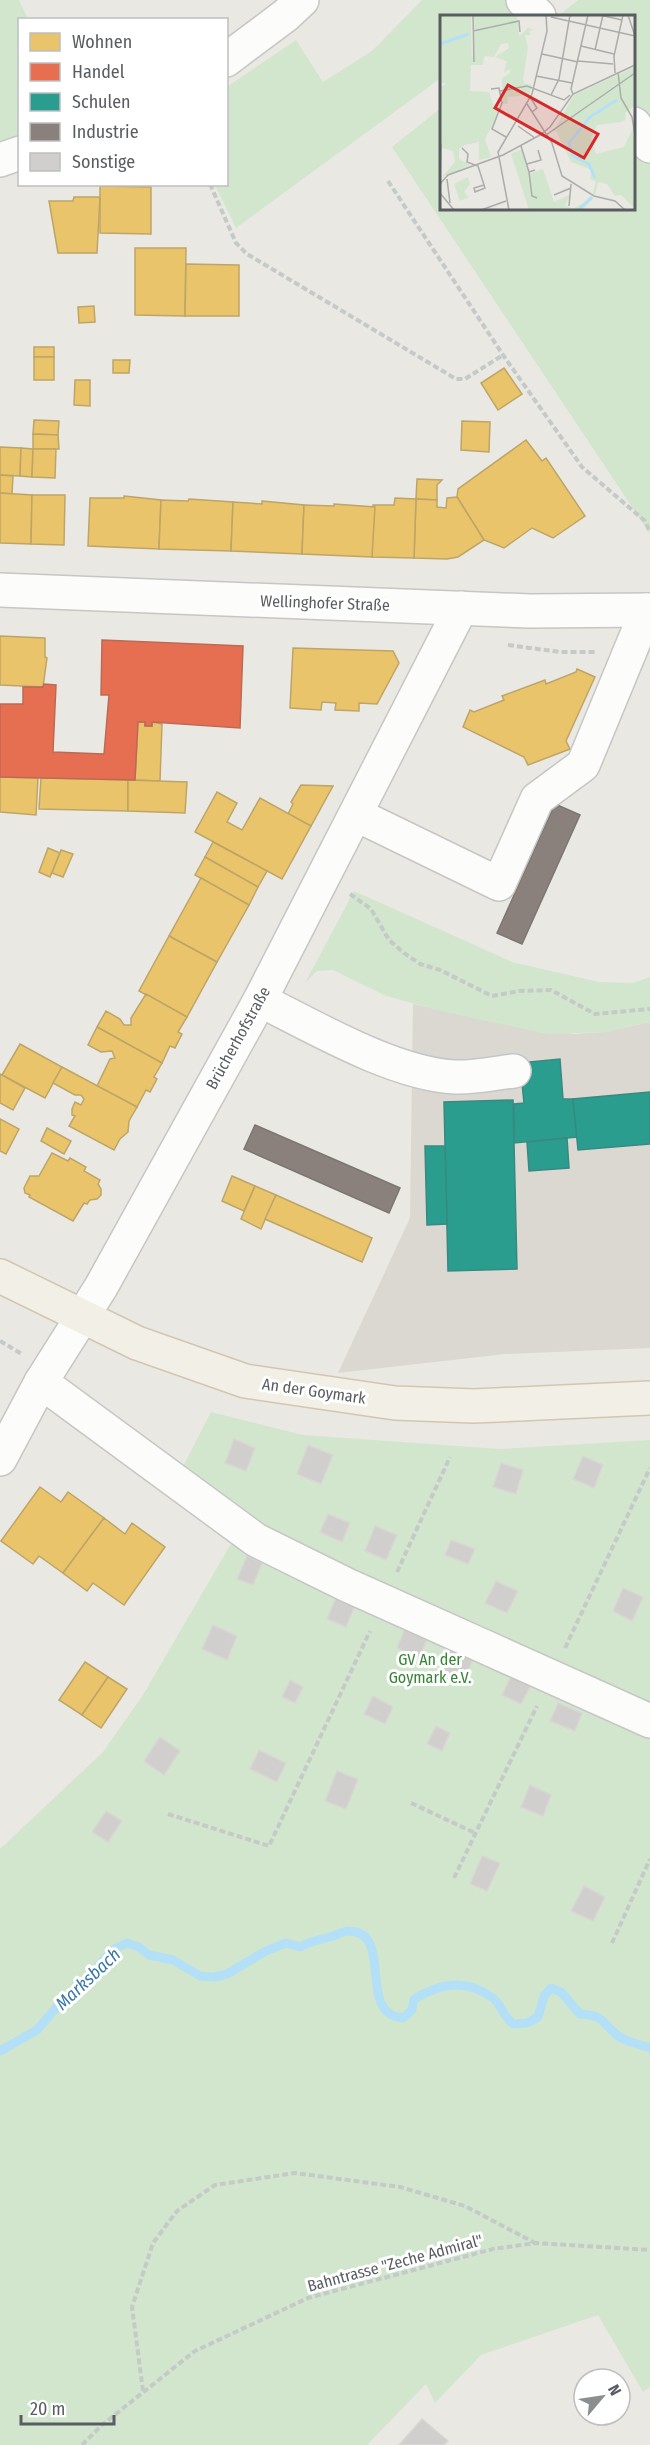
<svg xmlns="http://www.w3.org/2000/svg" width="650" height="2445" viewBox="0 0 650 2445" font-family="'Fira Sans Condensed',sans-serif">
<rect width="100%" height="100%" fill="#e9e8e3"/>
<!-- education -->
<polygon fill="#dbd8d2" points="413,1004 488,1021 573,1034 605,1032 650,1022 650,1348 505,1354 338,1373 410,1218"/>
<!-- green -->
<g fill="#d2e6ce">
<polygon points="0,0 19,0 28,19 20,20 19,139 0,144"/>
<polygon points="422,0 549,0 526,16 442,16 441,78 236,228 215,185 226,184 227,87 296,40 323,82 372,51"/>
<polygon points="578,0 650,0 650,534 392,147 441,108 442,208 634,208 634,16 558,16"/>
<polygon points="354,891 512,962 599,982 633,983 650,977 650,1022 605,1032 548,1034 441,1011 386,996 333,970 317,971 305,983"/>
<polygon points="211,1412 303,1435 500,1449 650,1440 650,2387 643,2392 598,2315 481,2355 435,2403 426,2384 367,2445 0,2445 0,1849 103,1752 143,1695 235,1537 172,1488"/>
</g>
<!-- homes -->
<g fill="#e9c46a" stroke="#bea567" stroke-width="1.5">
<polygon points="100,186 151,187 151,234 100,233"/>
<polygon points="74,197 100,197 97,253 58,253 49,201 73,201"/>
<polygon points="135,248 186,248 185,316 135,315"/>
<polygon points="186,264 239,265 239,316 185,316"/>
<polygon points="94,306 95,322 79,323 78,307"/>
<rect x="34" y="347" width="20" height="10"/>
<rect x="34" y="357" width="20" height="23"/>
<polygon points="113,360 130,360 129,373 113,373"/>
<polygon points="504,368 522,394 498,410 481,383"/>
<polygon points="75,380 90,380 90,406 74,405"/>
<polygon points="34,420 59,421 58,435 33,434"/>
<polygon points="462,421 490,422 489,452 461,450"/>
<polygon points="33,434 58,435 59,449 33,449"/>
<polygon points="526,440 542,461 546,458 585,516 553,538 532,528 504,548 484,540 457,497 458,489"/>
<polygon points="0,447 21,448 20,476 0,475"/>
<polygon points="21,448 33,449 32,477 20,476"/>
<polygon points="33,449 56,449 55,478 32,477"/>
<polygon points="0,475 13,476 12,494 0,493"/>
<polygon points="417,479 442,480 437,485 437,500 416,499"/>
<polygon points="0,493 32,495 31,544 0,543"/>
<polygon points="32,495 65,495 64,545 31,544"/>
<polygon points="124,496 161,500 159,549 88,546 90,498 124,498"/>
<polygon points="457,497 484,540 458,557 447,559 414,558 416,499 437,500 437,507 446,508 447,498"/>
<polygon points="395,498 416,499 414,558 372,557 373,505 394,505"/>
<polygon points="189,499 233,502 231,551 159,549 161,500 188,501"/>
<polygon points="262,501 304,505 302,554 231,551 233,502 262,504"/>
<polygon points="334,504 375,507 372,557 302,554 304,505 334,506"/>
<polygon points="0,636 45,638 45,657 47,658 43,687 0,685"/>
<polygon points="293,648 393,651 399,663 377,704 359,703 359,711 335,710 336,703 322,702 321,710 290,708"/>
<polygon points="577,669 595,677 566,741 570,749 528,765 524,757 463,727 470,710 474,712 504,700 502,696 545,680 546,684 576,672"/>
<polygon points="138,722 145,722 145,726 152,726 152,722 162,724 160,781 135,780"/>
<polygon points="0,777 38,778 36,815 0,812"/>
<polygon points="41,778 128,780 128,811 39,809"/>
<polygon points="128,780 187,782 185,813 128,811"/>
<polygon points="301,785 333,786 311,826 288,814 293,804 291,802"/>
<polygon points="217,792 237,803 227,822 242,830 260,798 311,826 282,879 195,832"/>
<polygon points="213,842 267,871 258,887 205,857"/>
<polygon points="48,848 60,853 50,877 39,872"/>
<polygon points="61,850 73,854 63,877 52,873"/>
<polygon points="205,857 258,887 249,905 195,875"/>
<polygon points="201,878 249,905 217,962 169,936"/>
<polygon points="169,936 217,962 187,1017 139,991"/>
<polygon points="146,994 187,1017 178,1032 182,1034 175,1048 170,1046 162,1063 97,1027 106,1011 120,1019 124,1025 131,1025 131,1018"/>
<polygon points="97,1027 162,1063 154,1077 157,1079 150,1092 146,1090 137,1107 97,1086 110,1059 115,1058 112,1051 101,1052 88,1045"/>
<polygon points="20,1044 62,1067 45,1098 2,1075"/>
<polygon points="62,1067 137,1107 129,1121 128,1132 120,1139 114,1150 69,1126 75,1116 72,1115 72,1109 75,1102 81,1105 84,1099 81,1095 75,1095 53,1083"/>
<polygon points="0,1074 25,1088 13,1110 0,1103"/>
<polygon points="0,1119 19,1129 6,1154 0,1151"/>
<polygon points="47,1128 71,1141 64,1154 41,1141"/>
<polygon points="52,1153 68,1161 70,1158 86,1167 84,1171 100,1180 98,1184 101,1189 101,1195 97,1199 90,1200 87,1204 84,1203 73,1221 29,1197 30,1195 25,1193 24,1188 30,1176 39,1176"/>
<polygon points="232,1176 255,1186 244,1211 222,1201"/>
<polygon points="255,1186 276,1195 261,1229 241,1219"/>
<polygon points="276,1195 372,1238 362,1262 265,1219"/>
<polygon points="40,1487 61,1502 68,1492 104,1518 63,1573 39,1556 33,1564 1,1541"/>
<polygon points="104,1518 125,1534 132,1523 165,1547 124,1605 93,1583 87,1591 63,1573"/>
<polygon points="85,1662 108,1677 82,1715 59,1700"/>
<polygon points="108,1677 127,1689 101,1728 82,1715"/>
</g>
<!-- shops -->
<polygon fill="#e76f51" stroke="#bc6a56" stroke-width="1.5" points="102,640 243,646 240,728 152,722 152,726 145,726 145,722 138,722 135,780 0,777 0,704 23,704 23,687 43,687 44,684 56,685 53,752 104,754 109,695 101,695"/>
<!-- schools -->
<g fill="#2a9d8f" stroke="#388a81" stroke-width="1.5">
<polygon points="560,1059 563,1099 573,1099 577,1137 514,1143 514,1104 524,1103 520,1063"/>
<polygon points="650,1092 650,1144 578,1150 573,1099"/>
<polygon points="513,1100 517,1269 448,1271 444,1102"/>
<polygon points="567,1138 569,1168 529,1171 527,1142"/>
<polygon points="425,1146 445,1146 447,1224 427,1225"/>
</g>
<!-- industry -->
<g fill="#8a817c" stroke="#7b7674" stroke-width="1.5">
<polygon points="555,804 580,815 522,944 497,933"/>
<polygon points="255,1125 400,1188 389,1213 244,1149"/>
</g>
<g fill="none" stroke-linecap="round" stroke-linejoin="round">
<!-- stream -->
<path stroke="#b4e0f7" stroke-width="9" d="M0,2051L37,2030L60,2003L78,1991L106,1957L116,1948L127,1943L139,1947L149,1955L173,1960L200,1976L214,1977L227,1974L266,1951L286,1943L300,1947C310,1941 318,1940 330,1937C336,1936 342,1931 348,1931C396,1931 355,2014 403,2018L412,2010L414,1999C441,1983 466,1978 493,1998C501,2004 503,2016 513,2024L527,2023L538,2017L544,1996L551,1988L561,1992L580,2014C604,2015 601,2022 617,2035C625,2042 640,2044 650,2048"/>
</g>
<!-- building -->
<g fill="#d1cfcd" stroke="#d8d7d2" stroke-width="1.5">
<polygon points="234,1439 255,1448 246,1471 225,1463"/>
<polygon points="308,1445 333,1455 321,1484 297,1474"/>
<polygon points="583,1456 603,1465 594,1488 573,1479"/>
<polygon points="501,1463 523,1470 516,1494 493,1487"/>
<polygon points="328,1514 350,1523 342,1542 320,1532"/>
<polygon points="375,1526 397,1535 386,1560 365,1551"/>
<polygon points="451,1540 475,1549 468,1564 445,1555"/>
<polygon points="247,1556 262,1563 253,1585 237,1579"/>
<polygon points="496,1581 518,1591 507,1613 485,1603"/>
<polygon points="623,1588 643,1597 632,1621 613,1611"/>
<polygon points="337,1595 356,1603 346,1627 327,1619"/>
<polygon points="213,1625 237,1636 227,1660 202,1649"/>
<polygon points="406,1625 429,1635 419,1658 397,1648"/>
<polygon points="452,1646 474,1656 465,1679 441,1669"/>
<polygon points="512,1674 532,1683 521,1704 502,1695"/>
<polygon points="290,1680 303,1687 295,1703 282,1697"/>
<polygon points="373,1696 393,1707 385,1724 364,1714"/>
<polygon points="558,1703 582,1713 575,1731 550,1721"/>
<polygon points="436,1726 450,1733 442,1751 427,1744"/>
<polygon points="160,1737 180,1751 164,1775 144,1761"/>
<polygon points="259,1750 286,1763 277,1782 250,1769"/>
<polygon points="337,1771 358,1779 346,1809 325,1801"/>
<polygon points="530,1785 551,1795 543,1816 521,1807"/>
<polygon points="106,1811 122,1821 108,1842 92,1832"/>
<polygon points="482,1856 500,1863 487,1891 470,1884"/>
<polygon points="584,1886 605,1897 593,1921 571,1911"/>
<polygon points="422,2419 448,2441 444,2445 399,2445"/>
</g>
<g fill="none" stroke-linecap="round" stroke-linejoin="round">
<!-- minor casing -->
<g stroke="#c6c6c5" stroke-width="36">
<g id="minor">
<polyline points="523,0 539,16"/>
<polyline points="226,60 286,15 302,0"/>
<polyline points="634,124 650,146"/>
<polyline points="0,160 20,153"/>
<polyline points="0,590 530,611 650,610"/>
<polyline points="357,815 499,884 537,799 583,765 647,610"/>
<path d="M260,1000C314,1027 394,1074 455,1077C474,1078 495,1073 514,1071"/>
<polyline points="41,1382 256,1540 347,1585 650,1721"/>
<polyline points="0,1459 41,1382 101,1287 260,1000 461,608"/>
</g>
</g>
<!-- major casing -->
<g stroke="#d2c6b0" stroke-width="36">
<polyline id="major" points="0,1276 137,1343 245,1381 395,1403 474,1406 650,1398"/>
</g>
<!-- path -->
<g stroke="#c4cac7" stroke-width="4" stroke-dasharray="6 3" stroke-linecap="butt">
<polyline points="388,181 503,355 582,467 645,521 650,532"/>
<polyline points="210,184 236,243 247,254 456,379 465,379 503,355"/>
<polyline points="508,645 560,652 596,652"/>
<polyline points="350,894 371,909 389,940 404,953 420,964 440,970 492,996 519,991 551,990 595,1014 650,1009"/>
<polyline points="0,1341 22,1354"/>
<polyline points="397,1572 450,1457"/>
<polyline points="565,1648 650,1468"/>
<polyline points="411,1803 475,1833"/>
<polyline points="168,1814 269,1846 370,1631"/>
<polyline points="454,1878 537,1706"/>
<polyline points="612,1943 650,1859"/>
<polyline points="143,2391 132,2307 153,2243 177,2211 215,2185 295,2173 400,2187 465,2206 535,2243"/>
<polyline points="82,2445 102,2425 195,2351 308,2298 493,2249 536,2243 650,2250"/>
</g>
<!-- minor -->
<use href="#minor" stroke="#fcfcfb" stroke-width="33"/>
<!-- major -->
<use href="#major" stroke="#f2efe6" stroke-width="33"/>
</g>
<g text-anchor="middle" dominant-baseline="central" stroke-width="6" stroke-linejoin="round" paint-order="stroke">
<!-- street labels -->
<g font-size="16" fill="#595d61" stroke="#fff">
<text transform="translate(325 603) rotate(2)">Wellinghofer Straße</text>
<text transform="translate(238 1038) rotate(-61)">Brücherhofstraße</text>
<text transform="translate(314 1391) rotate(8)">An der Goymark</text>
<text transform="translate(395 2263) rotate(-15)">Bahntrasse "Zeche Admiral"</text>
</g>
<!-- park labels -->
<g font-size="16" fill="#368534" stroke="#fff">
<text x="430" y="1659">GV An der<tspan x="430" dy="18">Goymark e.V.</tspan></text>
</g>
<!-- water labels -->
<g font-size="18" font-style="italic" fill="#3977a7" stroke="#fff">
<text transform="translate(88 1979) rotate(-43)">Marksbach</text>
</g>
</g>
<!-- overview -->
<g transform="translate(440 15)">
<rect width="195" height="195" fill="#e9e8e3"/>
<path d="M0,0H31L32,48L34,0H77L79,21L88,13L94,15L89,16L91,20H85L88,32L83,64L84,68L92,70L89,80L68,82L67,76L68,89H63L62,63L69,59L71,54L64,57L67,46L55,42L69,33L68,28L61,29L54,42L44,41L43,50H31L30,76L49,77L54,92L61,93L45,124L51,142L39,145V127L25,130L19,134V144L30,150L2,162L15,147L13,136L2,133L1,127L0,73L7,68H0ZM195,52V90L185,98L186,104L181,107L157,110L151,123L156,139L184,132L193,113L195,194L181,180L175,181L167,169L158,167L155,180L153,179L156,166L150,164L152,155L131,147L116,116L113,117L134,80ZM82,134L89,159L103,154L114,187L131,179L125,190L132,194L155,182L142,195H89L71,139ZM28,162L30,169L24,177L29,182L20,186L14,169Z" fill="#d2e6ce"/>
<path fill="none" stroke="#b4e0f7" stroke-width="3" d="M0,29L29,19M155,163L149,149L133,141L129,128L150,102L177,85M138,195L152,182"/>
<path fill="none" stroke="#abacab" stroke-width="1.5" d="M33,0L34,47M160,0L182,5M111,2L195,21L188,0M33,16L79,6L80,17M141,31L174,39M155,35L163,0M102,39L138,47M138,46L173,49M178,57L181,83L192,102L195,120M175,58L174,41L183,0M96,61L132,68M51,74L59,73L62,88L52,114L66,122M60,76L87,71L124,85L130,80M133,79L131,74L148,0M111,80L119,64L130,0M90,82L97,93L92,97M87,89L112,128L122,161L154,181L175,186L185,195M78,111L95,123M106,120L195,58M81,131L89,157L95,155M22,133L28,139L27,147L38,151L45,173L35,177L34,173L44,170M87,149L101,145L98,135M89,157L92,181L97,183M0,163L1,129M7,164L10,188M0,169L8,160L63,140L100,120L110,112L133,79L195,50M0,178L14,195M114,180L131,173M129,191L131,169M41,195L66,186M69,195L58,137L92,79L107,16L106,0"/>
<path fill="#d62828" fill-opacity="0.15" stroke="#d62828" stroke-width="3" d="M68,70L158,119L144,143L55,93Z"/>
<rect width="195" height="195" fill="none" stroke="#595d61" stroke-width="3"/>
</g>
<!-- legend -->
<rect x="18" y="18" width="210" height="168" fill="#ffffff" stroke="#bdbec0" stroke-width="1.5"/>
<rect x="30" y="33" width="30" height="18" fill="#e9c46a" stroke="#bdbec0" stroke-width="1.5"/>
<text x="72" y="48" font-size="18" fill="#595d61">Wohnen</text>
<rect x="30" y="63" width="30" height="18" fill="#e76f51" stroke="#bdbec0" stroke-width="1.5"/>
<text x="72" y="78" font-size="18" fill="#595d61">Handel</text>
<rect x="30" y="93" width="30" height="18" fill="#2a9d8f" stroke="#bdbec0" stroke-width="1.5"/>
<text x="72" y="108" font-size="18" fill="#595d61">Schulen</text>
<rect x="30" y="123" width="30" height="18" fill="#8a817c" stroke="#bdbec0" stroke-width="1.5"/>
<text x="72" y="138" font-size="18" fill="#595d61">Industrie</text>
<rect x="30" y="153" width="30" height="18" fill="#d1cfcd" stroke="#bdbec0" stroke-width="1.5"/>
<text x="72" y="168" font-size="18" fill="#595d61">Sonstige</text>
<!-- north arrow -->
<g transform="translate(602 2397) rotate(61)"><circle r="28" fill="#ffffff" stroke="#bdbec0" stroke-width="1.5"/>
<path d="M0-4.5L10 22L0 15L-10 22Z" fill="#8b8e8e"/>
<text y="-9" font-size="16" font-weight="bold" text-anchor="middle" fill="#595d61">N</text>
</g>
<!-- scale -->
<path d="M21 2415v9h93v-9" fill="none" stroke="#595d61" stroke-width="3"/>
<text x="30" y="2415" font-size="18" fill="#595d61" stroke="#ffffff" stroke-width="4.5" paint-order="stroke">20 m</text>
</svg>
